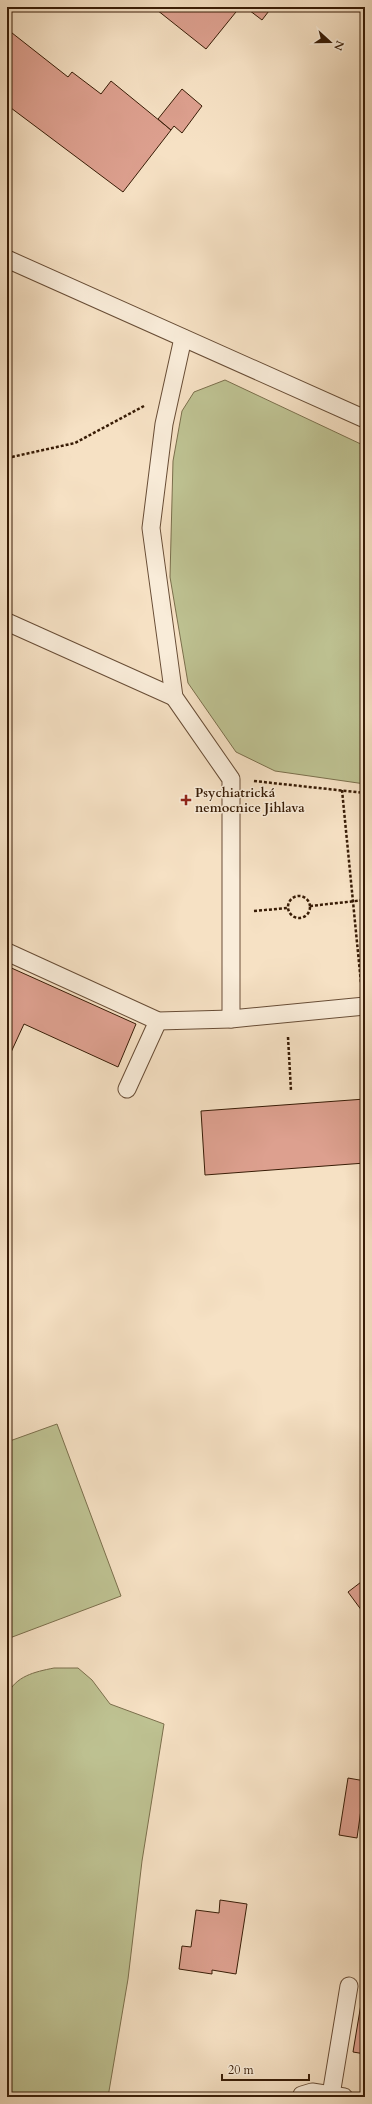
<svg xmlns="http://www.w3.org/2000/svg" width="372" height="2104" viewBox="0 0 372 2104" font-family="Cardo,serif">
<rect width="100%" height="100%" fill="#f6e1c4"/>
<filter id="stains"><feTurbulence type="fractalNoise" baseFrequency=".005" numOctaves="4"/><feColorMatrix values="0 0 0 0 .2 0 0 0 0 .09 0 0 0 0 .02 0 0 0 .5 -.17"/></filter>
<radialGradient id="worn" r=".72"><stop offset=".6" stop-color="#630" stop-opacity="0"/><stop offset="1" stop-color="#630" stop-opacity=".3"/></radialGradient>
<!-- green -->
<g fill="#bec292" stroke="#7b6f4c">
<polygon points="225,380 365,446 365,784 275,771 236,752 188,683 170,577 173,461 182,411 194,392"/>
<polygon points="57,1424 121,1596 7,1639 7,1442"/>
<path d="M54,1668H78L92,1680L110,1704L164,1724L142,1861L128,1979L108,2097H7V1695C16,1676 34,1672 54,1668Z"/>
</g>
<!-- building -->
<g fill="#dda08f" stroke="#381c06">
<polygon points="160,7 240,7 206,49 157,10"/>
<polygon points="245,7 272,7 262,20"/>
<polygon points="7,29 68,77 72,72 101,94 111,81 171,130 123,192 7,105"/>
<polygon points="182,89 202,106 182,133 174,126 171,130 158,119"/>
<polygon points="7,966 136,1024 118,1067 24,1024 7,1061"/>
<polygon points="365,1099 365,1163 205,1175 201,1111"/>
<polygon points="365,1579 365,1615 348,1592"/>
<polygon points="348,1778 365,1781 357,1838 339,1835"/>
<polygon points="220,1900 247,1904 236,1974 212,1970 212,1974 179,1969 182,1946 191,1947 196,1910 219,1913"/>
<polygon points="362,1998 365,1999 365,2054 353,2052"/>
</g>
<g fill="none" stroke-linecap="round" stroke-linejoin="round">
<!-- service casing -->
<g stroke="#684d36" stroke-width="19">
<g id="service">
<polyline points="7,259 365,419"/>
<polyline points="183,338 164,424 151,528 174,697 231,779 231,1019"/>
<polyline points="7,622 174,697"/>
<polyline points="7,952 158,1021 231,1019 365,1006"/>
<polyline points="127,1089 158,1021"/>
<polyline points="331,2095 349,1986"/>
<polyline points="302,2097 302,2095 312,2092 344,2097"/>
</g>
</g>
<!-- path -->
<g stroke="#381c06" stroke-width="2.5" stroke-dasharray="3 2" stroke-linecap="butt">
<polyline points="7,458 75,443 144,406"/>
<polyline points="254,781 365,793"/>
<polyline points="342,790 361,983"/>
<circle cx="299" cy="907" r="11"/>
<polyline points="310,906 365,900"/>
<polyline points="254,911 288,908"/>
<polyline points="288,1037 291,1091"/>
</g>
<!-- service -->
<use href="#service" stroke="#f9ecd9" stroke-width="17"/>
</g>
<!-- markers -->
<path fill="#8f2418" stroke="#f9ecd9" stroke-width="1.5" d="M184 794h4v4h4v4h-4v4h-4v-4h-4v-4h4z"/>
<g text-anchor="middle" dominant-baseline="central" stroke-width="3" stroke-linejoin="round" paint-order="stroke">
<!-- poi labels -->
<g font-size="13" font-weight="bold" fill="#381c06" stroke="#f9ecd9" text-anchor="start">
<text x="195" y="793">Psychiatrická<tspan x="195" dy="15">nemocnice Jihlava</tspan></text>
</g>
</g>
<!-- margin -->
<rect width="372" height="2104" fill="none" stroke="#f6e1c4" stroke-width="24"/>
<rect x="8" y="8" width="356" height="2088" fill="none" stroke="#381c06" stroke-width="2"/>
<rect x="12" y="12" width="348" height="2080" fill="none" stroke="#381c06"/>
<!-- north arrow -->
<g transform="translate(330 42) rotate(111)" stroke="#f9ecd9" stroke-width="3" paint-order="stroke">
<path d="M0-3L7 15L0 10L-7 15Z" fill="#381c06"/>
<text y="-6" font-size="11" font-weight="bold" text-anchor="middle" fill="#381c06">N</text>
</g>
<!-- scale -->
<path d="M222 2074v6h87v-6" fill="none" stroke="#381c06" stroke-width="2"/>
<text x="228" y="2074" font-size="12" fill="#381c06" stroke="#f9ecd9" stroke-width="3" paint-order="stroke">20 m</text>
<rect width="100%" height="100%" filter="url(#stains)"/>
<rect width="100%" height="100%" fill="url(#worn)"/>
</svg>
